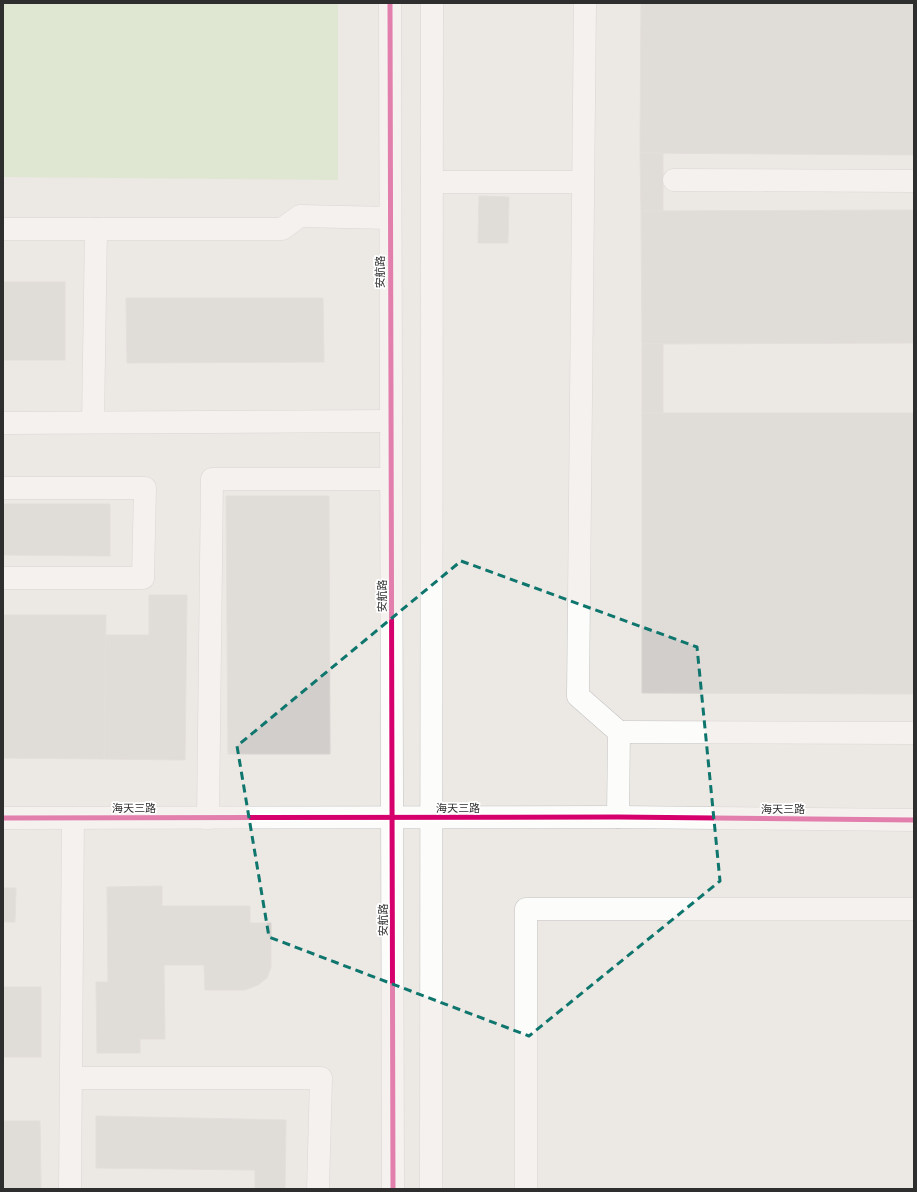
<svg xmlns="http://www.w3.org/2000/svg" width="917" height="1192" viewBox="0 0 917 1192" font-family="'PT Sans','Noto Sans SC',sans-serif">
<rect width="100%" height="100%" fill="#ece8e4"/>
<!-- green -->
<polygon fill="#cee6be" points="3,3 338,3 338,180 3,177"/>
<!-- building -->
<g fill="#d1cecb" stroke="#d7d4d0">
<polygon points="641,3 914,3 914,155 640,153"/>
<polygon points="640,153 663,153 663,211 641,211"/>
<polygon points="479,196 509,197 508,243 478,243"/>
<polygon points="914,210 914,343 642,344 641,211"/>
<rect x="3" y="282" width="62" height="78"/>
<polygon points="126,298 323,298 324,362 127,363"/>
<rect x="642" y="344" width="21" height="69"/>
<polygon points="642,413 914,413 914,694 642,693"/>
<polygon points="226,496 329,496 330,754 228,754"/>
<polygon points="3,504 110,504 110,556 3,555"/>
<polygon points="149,595 187,595 185,760 104,759 106,635 149,635"/>
<polygon points="3,615 106,615 104,759 3,758"/>
<polygon points="162,886 162,906 250,906 250,923 271,923 271,967 267,978 258,985 245,990 205,990 204,965 164,965 165,1039 140,1039 140,1053 97,1053 96,982 108,982 107,887"/>
<polygon points="3,888 16,888 15,922 3,922"/>
<rect x="3" y="987" width="38" height="70"/>
<polygon points="96,1116 286,1120 285,1189 255,1189 255,1170 96,1168"/>
<polygon points="3,1121 40,1121 41,1189 3,1189"/>
</g>
<g fill="none" stroke-linecap="round" stroke-linejoin="round">
<!-- minor casing -->
<g stroke="#c5c4c5" stroke-width="23">
<g id="minor">
<polyline points="390,3 393,1189"/>
<polyline points="585,3 578,696 619,732 618,817"/>
<polyline points="674,180 914,181"/>
<polyline points="432,182 583,182"/>
<polyline points="3,229 282,229 300,216 390,218"/>
<polyline points="93,422 96,229"/>
<polyline points="3,423 391,421"/>
<polyline points="3,488 145,488 143,578 3,578"/>
<polyline points="619,732 914,733"/>
<polyline points="3,818 618,817 914,820"/>
<polyline points="208,818 212,479 391,479"/>
<polyline points="71,1078 321,1078 318,1189"/>
<polyline points="70,1189 73,818"/>
<polyline points="431,1189 432,3"/>
<polyline points="526,1189 526,909 914,909"/>
</g>
</g>
<!-- minor -->
<use href="#minor" stroke="#fcfcfb" stroke-width="22"/>
<!-- cycleway casing -->
<g stroke="#fff" stroke-width="8">
<g id="cycleway">
<polyline points="390,3 393,1189"/>
<polyline points="3,818 618,817 914,820"/>
</g>
</g>
<!-- cycleway -->
<use href="#cycleway" stroke="#d6006c" stroke-width="5"/>
</g>
<!-- marked area -->
<path d="M0 0H917V1192H0ZM461,561L697,647L720,881L529,1036L269,937L237,746Z" fill="#ece8e4" fill-opacity=".55" fill-rule="evenodd"/>
<path fill="none" stroke="#0f766e" stroke-width="3" stroke-dasharray="8 5" stroke-linejoin="round" d="M461,561L697,647L720,881L529,1036L269,937L237,746Z"/>
<g text-anchor="middle" dominant-baseline="central" stroke-width="3.5" stroke-linejoin="round" paint-order="stroke">
<!-- street labels -->
<g font-size="11" fill="#2e2e2e" stroke="#fff">
<text transform="translate(380 272) rotate(-90)">安航路</text>
<text transform="translate(382 596) rotate(-90)">安航路</text>
<text x="134" y="808">海天三路</text>
<text x="458" y="808">海天三路</text>
<text x="783" y="809">海天三路</text>
<text transform="translate(383 920) rotate(-90)">安航路</text>
</g>
</g>
<!-- border -->
<rect width="917" height="1192" fill="none" stroke="#2e2e2e" stroke-width="8"/>
</svg>
